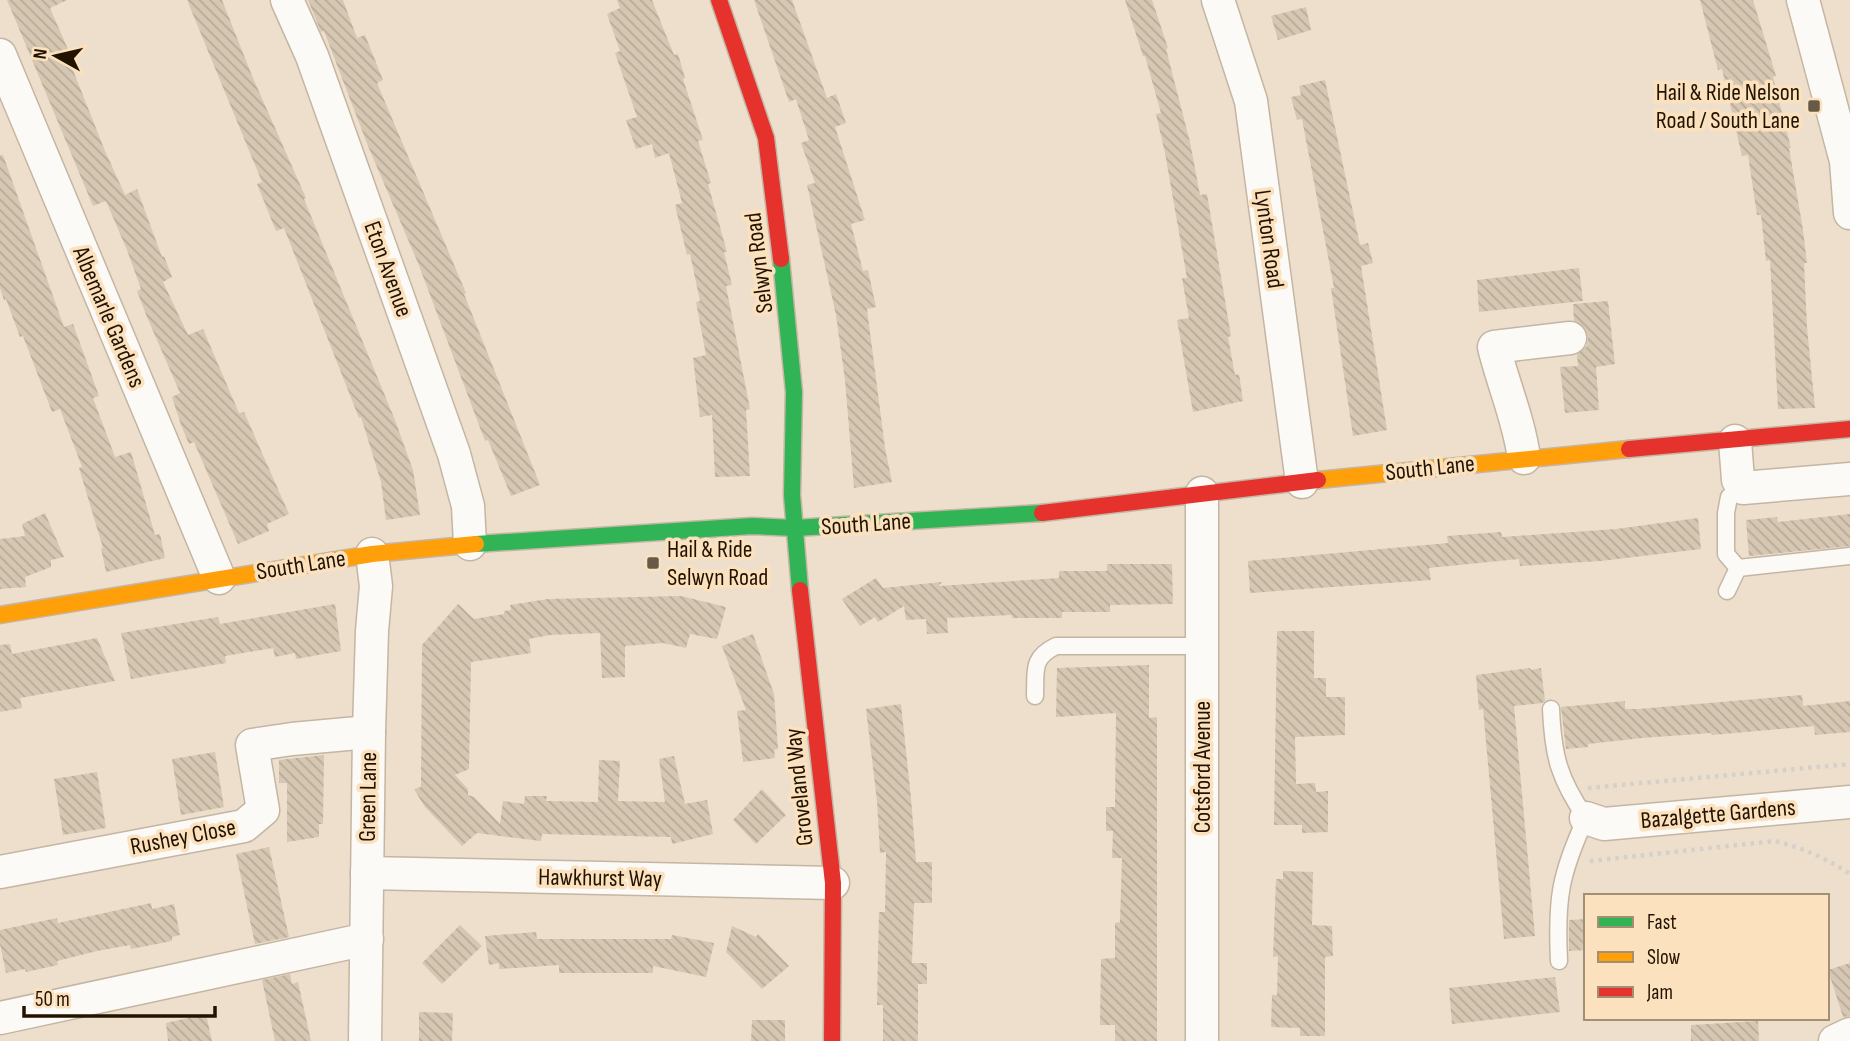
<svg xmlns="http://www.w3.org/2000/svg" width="1850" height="1041" viewBox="0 0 1850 1041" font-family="'Sofia Sans Condensed',sans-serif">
<defs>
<pattern id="building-back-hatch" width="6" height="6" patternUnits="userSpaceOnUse" patternTransform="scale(1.75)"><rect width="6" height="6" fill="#d6c7b3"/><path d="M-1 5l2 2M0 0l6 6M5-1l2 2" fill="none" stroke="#b7aa98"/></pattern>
</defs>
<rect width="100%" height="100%" fill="#eddfcc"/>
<!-- building -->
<g fill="url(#building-back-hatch)">
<polygon points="7,0 67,0 50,8 70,54 67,55 105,151 125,195 137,189 162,257 164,256 172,277 163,282 188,335 203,329 239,413 244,412 289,514 267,524 269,531 238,544 194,442 189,444 181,425 172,397 180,393 147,317 137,291 141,289 127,250 106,201 93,206"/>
<polygon points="187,0 222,0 253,78 306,198 304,199 395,420 413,470 420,515 386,520 381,482 361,417 359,418 284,228 276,231 257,184 262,182"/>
<polygon points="308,0 343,0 357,38 365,35 383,80 377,83 466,293 464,294 540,485 511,496 488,440 485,441 418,263 368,146 324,31 321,32"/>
<polygon points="617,0 652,0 674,55 678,54 685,78 683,79 703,140 698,141 711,183 708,184 727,252 724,252 732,285 726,286 750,409 746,410 750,476 715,477 712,415 700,417 693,358 706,355 696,302 700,301 690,254 687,255 675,205 682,203 669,153 655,158 652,144 636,149 626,120 637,117 615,53 620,51 607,14 620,8"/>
<polygon points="754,0 792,0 827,98 836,94 846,123 835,127 865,220 851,224 863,271 868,270 876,307 867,309 885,448 892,482 854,488 845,380 836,315 807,185 815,183 801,143 809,140 796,99 789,102"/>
<polygon points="1125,0 1152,0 1168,48 1166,49 1190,142 1200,195 1207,194 1231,336 1228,337 1235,375 1239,374 1243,401 1193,412 1177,320 1189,318 1182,278 1187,278 1165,153 1156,114 1161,113 1145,56 1143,56"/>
<polygon points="1700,0 1753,0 1776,76 1773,77 1791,148 1789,148 1803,230 1807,263 1804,263 1807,327 1815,408 1778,409 1770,260 1766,261 1761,215 1757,215 1748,155 1742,156 1722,69 1718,70"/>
<polygon points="1306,7 1311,30 1278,40 1271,16"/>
<polygon points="1325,80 1360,245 1368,243 1373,263 1361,266 1387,430 1353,436 1331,288 1334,288 1302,119 1297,120 1291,97 1301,95 1299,86"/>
<polygon points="0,155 3,155 64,327 73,324 99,396 93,398 115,457 131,452 155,535 160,534 165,558 106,572 101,548 103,548 79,468 82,467 60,409 52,412 23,336 20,337 6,299 4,300 0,288"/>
<polygon points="1579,268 1583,301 1479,312 1477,280"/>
<polygon points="1608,301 1615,364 1596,367 1599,410 1565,413 1560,367 1578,366 1577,354 1587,346 1588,337 1584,327 1574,321 1573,304"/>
<polygon points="45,513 64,557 51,560 51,567 25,577 26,587 0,589 0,539 25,536 22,524"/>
<polygon points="1850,514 1850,546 1749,556 1746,520 1777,517 1778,522"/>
<polygon points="1698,518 1701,549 1601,561 1520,566 1519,559 1429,568 1431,580 1250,593 1248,561 1448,543 1447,536 1501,532 1502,537 1616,529"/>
<polygon points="1107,564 1172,564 1173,604 1110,605 1110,612 1062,612 1062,618 1012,618 1012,615 947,618 948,633 927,634 926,619 906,620 904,606 878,622 875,617 860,626 842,599 876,578 883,588 942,582 939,586 1059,578 1059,571 1107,571"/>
<polygon points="681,596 726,607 717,639 690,634 686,648 663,643 625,646 625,677 602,678 600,633 550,635 529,639 531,653 471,662 469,769 455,775 468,789 468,795 474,797 500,824 503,801 524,804 525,796 547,796 546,801 598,802 599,760 620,761 618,801 665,802 659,759 674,756 685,804 707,800 713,834 672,844 671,837 542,834 541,841 477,833 462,846 425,807 414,789 421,787 422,645 458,604 474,619 504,614 504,611 511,610 510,605 548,599"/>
<polygon points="335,604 341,651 296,659 295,653 275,657 273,648 225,656 226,663 131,679 121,633 218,617 220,624"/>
<polygon points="1277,631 1314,631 1314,678 1326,678 1326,697 1345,697 1345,735 1295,737 1296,784 1315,783 1316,792 1328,791 1328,832 1302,833 1302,825 1274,825"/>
<polygon points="753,634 774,694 778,749 774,750 775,758 743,762 737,711 746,710 722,646"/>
<polygon points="97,638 115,681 20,698 22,708 0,712 0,645 10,644 12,654"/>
<polygon points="1149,665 1149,718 1157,717 1157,1041 1115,1041 1115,1025 1100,1025 1101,959 1115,958 1115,923 1120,922 1122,858 1112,858 1113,831 1106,831 1106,807 1115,807 1116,713 1056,717 1057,668"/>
<polygon points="1530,668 1531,670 1541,668 1545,701 1542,703 1514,706 1535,936 1504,939 1483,709 1479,710 1476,675"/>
<polygon points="1802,695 1803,706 1850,701 1850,732 1815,735 1814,726 1712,735 1711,733 1642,738 1588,744 1588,747 1566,749 1561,707 1625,701 1625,709 1638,709"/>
<polygon points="901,704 911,798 916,862 932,862 932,903 914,903 912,963 927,963 927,984 918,984 918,1041 883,1041 883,1005 877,1005 878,954 879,912 885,912 886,852 880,853 877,801 866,709"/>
<polygon points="215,752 224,807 181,815 172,759"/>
<polygon points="324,755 323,824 319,824 319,837 287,842 287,783 279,783 279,760"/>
<polygon points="97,772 106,828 63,835 54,779"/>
<polygon points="762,789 786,815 756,844 733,820"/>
<polygon points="269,847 289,937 255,944 236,854"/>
<polygon points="1283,871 1313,872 1312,925 1332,926 1333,956 1325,957 1325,1036 1300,1036 1300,1028 1271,1027 1272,995 1277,995 1278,956 1273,957 1276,879 1283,879"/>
<polygon points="151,903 152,909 174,904 180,935 172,937 172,941 131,949 130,945 97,951 57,961 58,965 26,972 25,969 6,973 0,944 0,930 57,918 58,923"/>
<polygon points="1586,919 1586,950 1569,951 1569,920"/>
<polygon points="460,925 482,946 442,984 422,963"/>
<polygon points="732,926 756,937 758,934 789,966 762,989 726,952"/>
<polygon points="536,932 537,939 671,939 672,935 714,943 706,977 653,966 653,973 559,973 559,965 499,969 499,963 489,965 485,936"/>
<polygon points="1850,963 1850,1016 1843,1017 1828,970"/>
<polygon points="290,974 292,984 298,982 311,1041 275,1041 262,980"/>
<polygon points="1555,977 1560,1012 1452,1024 1449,988"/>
<polygon points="419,1012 453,1013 452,1041 419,1041"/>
<polygon points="206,1014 212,1041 168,1041 166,1023"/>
<polygon points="752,1020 785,1020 785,1041 751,1041"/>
<polygon points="1758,1021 1759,1041 1691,1041 1691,1025"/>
</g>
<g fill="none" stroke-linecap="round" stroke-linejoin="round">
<!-- lane casing -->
<g stroke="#c4b6a2" stroke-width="19">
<g id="lane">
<polyline points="1743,488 1729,497 1726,513 1726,554 1738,568 1850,556"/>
<polyline points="1727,591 1738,568"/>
<path d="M1035,696C1036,671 1031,658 1056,646H1202"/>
<path d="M1551,709C1553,756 1559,779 1586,818C1560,874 1556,899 1559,961"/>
</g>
</g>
<!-- street casing -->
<g stroke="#c4b6a2" stroke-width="35">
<g id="street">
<polyline points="287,0 312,56 454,454 468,506 470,544"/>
<polyline points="1218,0 1251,101 1302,482"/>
<polyline points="1803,0 1846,161 1850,213"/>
<polyline points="0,55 219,578"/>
<polyline points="1735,441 1738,480 1743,488 1850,479"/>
<path d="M1524,458C1519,420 1503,384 1494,347L1570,338"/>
<polyline points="1586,818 1604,824 1850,802"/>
<polyline points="0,872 244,826 263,810 252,745 292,739 369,732"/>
<polyline points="367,873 833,883"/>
<polyline points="0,1018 367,939"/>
<polyline points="365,1041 369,732 372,631 376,586 372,554"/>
<polyline points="1202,1041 1202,493"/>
<polyline points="1835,1041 1850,1034"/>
</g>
</g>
<!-- fast casing -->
<g stroke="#c4b6a2" stroke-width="19">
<g id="fast">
<polyline points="781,259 794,392 792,495 800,590"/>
<polyline points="476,544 752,526 795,528 1042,513"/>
</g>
</g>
<!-- slow casing -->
<g stroke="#c4b6a2" stroke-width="19">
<g id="slow">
<polyline points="1318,480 1629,449"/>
<polyline points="0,615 372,554 476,544"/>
</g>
</g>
<!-- jam casing -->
<g stroke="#c4b6a2" stroke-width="19">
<g id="jam">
<polyline points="719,0 766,138 781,259"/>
<polyline points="1629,449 1850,429"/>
<polyline points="1042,513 1318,480"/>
<polyline points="800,590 833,883 832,1041"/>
</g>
</g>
<!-- path -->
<g stroke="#d4d0ca" stroke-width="4.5" stroke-dasharray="3.5 5" stroke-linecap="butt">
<polyline points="1588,788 1850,764"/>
<path d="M1590,861L1775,841C1803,848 1826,858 1850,874"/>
</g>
<!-- lane -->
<use href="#lane" stroke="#fcfaf7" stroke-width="16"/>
<!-- street -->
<use href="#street" stroke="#fcfaf7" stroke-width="32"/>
<!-- fast -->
<use href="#fast" stroke="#30b455" stroke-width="16"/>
<!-- slow -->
<use href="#slow" stroke="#ff9f0a" stroke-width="16"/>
<!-- jam -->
<use href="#jam" stroke="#e5322d" stroke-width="16"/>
</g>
<!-- markers -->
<g fill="#695a47" stroke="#fbe1be" stroke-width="2.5">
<rect x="1807" y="99" width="14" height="14" rx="3.5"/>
<rect x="646" y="556" width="14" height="14" rx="3.5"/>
</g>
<g text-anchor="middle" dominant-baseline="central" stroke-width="7" stroke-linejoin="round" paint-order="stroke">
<!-- poi labels -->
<g font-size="24" fill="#221300" stroke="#fbe1be" text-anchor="end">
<text x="1800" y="92">Hail &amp; Ride Nelson<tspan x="1800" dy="28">Road / South Lane</tspan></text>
<text x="667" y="549" text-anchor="start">Hail &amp; Ride<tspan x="667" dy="28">Selwyn Road</tspan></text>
</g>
<!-- street labels -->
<g font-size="24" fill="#221300" stroke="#fbe1be">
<text transform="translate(1269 239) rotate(82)">Lynton Road</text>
<text transform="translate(759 263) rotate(-97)">Selwyn Road</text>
<text transform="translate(388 269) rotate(70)">Eton Avenue</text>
<text transform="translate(109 317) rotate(67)">Albemarle Gardens</text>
<text transform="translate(1430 468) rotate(-6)">South Lane</text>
<text transform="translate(866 524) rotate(-4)">South Lane</text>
<text transform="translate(301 565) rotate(-9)">South Lane</text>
<text transform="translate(1202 767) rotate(-90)">Cotsford Avenue</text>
<text transform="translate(799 787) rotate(-96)">Groveland Way</text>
<text transform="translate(368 797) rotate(-89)">Green Lane</text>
<text transform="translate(1718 814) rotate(-5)">Bazalgette Gardens</text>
<text transform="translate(183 837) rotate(-11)">Rushey Close</text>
<text transform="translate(600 878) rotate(1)">Hawkhurst Way</text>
</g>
</g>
<!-- legend -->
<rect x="1584" y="894" width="245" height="126" fill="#fbe1be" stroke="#a48f72" stroke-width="2"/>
<rect x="1598" y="917" width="35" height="10" fill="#30b455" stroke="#a48f72" stroke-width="2"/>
<text x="1647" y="929" font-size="21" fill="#221300">Fast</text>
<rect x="1598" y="952" width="35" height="10" fill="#ff9f0a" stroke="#a48f72" stroke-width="2"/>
<text x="1647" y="964" font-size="21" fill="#221300">Slow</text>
<rect x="1598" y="987" width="35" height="10" fill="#e5322d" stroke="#a48f72" stroke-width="2"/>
<text x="1647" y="999" font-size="21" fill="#221300">Jam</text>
<!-- north arrow -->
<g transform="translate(56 56) rotate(278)" stroke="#fbe1be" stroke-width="5" paint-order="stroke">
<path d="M0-5L12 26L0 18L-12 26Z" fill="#221300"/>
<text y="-10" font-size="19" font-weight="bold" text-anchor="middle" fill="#221300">N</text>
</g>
<!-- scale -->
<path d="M24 1006v10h191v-10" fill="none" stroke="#221300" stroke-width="3.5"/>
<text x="35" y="1006" font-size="21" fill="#221300" stroke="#fbe1be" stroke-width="5" paint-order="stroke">50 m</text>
</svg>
